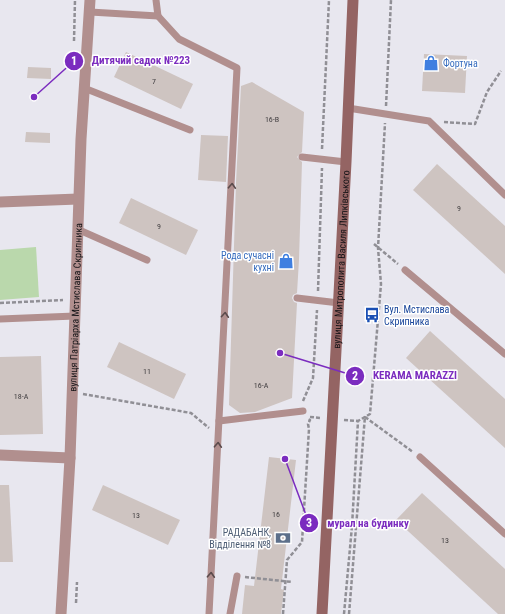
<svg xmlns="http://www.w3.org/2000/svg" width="505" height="614" viewBox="0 0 505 614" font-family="'Roboto Condensed',sans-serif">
<rect width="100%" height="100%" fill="#e8e7ef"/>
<!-- green -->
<polygon fill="#bad8ac" points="36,247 39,297 0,300 0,250"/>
<!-- building -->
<g fill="#cec4c1">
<polygon points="126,52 193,84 181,109 114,77"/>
<polygon points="424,54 467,56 465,93 422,91"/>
<polygon points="28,67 51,68 51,79 27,78"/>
<polygon points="252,82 304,112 302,152 297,157 302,162 299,260 297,293 293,295 292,298 294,302 297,303 292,398 255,412 240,413 229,405 236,182 241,86"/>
<polygon points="26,132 50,133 50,143 25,142"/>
<polygon points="201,135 228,136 226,182 198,180"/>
<polygon points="437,164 505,226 505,274 413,190"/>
<polygon points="131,198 198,230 186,255 119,223"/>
<polygon points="430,331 505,399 505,448 406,358"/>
<polygon points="119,342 186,374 174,399 107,367"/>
<polygon points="41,356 43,434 0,435 0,357"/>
<polygon points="269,457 296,460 281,589 284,590 281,614 242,614 245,585 254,586"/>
<polygon points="0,485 9,485 13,562 0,562"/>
<polygon points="103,485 180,520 168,545 92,510"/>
<polygon points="422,493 505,569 505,614 498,614 396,520"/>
</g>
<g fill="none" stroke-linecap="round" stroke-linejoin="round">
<!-- path -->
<g stroke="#908f95" stroke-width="2.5" stroke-dasharray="4 2" stroke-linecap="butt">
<polyline points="74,41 75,0"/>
<polyline points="386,106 391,0"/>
<polyline points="444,122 475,124 487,92 501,71"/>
<polyline points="322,149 329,0"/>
<polyline points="374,244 398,264"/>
<polyline points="318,291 322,168"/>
<polyline points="0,303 63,300"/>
<polyline points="83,394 191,413 209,428"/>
<polyline points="303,401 313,378 317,310"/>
<polyline points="310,417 321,418"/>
<polyline points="365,417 413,452"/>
<polyline points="344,420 358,421"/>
<polyline points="245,577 292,582"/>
<polyline points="76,603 77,582"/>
<polyline points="283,614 287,560 302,542 309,429 308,424 310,420 308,419"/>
<polyline points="344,614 352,526 358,421 370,414 381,284 378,248 385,123"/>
<polyline points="349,614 365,416"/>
</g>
<!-- service -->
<g stroke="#b18f8e" stroke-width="7">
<polyline points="156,0 158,16 179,39 237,68 209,614"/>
<polyline points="90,12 158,16"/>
<polyline points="84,88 190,130"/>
<polyline points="348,108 429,121 505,195"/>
<polyline points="302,157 346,162"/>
<polyline points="77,229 147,260"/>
<polyline points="405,270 505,354"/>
<polyline points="297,298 339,303"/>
<polyline points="0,319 75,316"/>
<polyline points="219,421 303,411"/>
<polyline points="420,457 505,534"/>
<polyline points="230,614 237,576"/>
</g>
<!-- minor -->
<g stroke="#b18f8e" stroke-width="11">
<polyline points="0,202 78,199"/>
<polyline points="0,455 70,458"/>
<path id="s1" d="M61,614L70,458L81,139L90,0"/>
</g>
<!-- secondary -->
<path stroke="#946463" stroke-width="11" id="s2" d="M322,614L346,162L353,0"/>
</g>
<!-- one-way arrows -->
<defs><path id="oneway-chevron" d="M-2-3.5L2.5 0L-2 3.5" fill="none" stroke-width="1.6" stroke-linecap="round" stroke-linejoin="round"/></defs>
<g stroke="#5b4b4c">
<use href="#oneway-chevron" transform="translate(232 186) rotate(-87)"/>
<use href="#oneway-chevron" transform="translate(225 315) rotate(-86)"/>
<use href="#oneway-chevron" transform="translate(218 445) rotate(-87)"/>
<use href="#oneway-chevron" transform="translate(211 575) rotate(-87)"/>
</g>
<!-- icons -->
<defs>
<g id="shop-bare" transform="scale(1.2)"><path d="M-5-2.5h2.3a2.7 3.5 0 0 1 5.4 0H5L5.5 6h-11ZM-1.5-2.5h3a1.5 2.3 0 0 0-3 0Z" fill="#3f7fe0" stroke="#fff" stroke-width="2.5" paint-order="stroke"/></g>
<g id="bus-bare" transform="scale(1.2)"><path d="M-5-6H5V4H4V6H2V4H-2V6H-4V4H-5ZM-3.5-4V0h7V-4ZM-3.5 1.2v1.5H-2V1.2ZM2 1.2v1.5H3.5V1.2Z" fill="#1a4fb4" stroke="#fff" stroke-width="2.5" paint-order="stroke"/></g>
<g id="bank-bare" transform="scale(1.2)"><path d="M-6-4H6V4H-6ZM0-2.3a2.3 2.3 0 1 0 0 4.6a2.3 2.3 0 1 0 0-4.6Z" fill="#5c6f8a" stroke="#fff" stroke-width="2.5" paint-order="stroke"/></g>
</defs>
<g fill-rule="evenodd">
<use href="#shop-bare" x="431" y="63"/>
<use href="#shop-bare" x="286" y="261"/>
<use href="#bus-bare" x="372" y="315"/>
<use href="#bank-bare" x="283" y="538"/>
</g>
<g text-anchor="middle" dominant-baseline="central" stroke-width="3" stroke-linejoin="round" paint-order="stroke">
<!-- number labels -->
<g font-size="8" fill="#423f41">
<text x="154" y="81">7</text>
<text x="272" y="119">16-В</text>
<text x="459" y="208">9</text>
<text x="159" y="226">9</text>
<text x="147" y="371">11</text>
<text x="261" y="385">16-А</text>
<text x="21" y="396">18-А</text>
<text x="276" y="514">16</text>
<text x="136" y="515">13</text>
<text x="445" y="540">13</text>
</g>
<!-- shop labels -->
<g font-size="10" fill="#366cbe" stroke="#fff" text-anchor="start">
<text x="443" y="63">Фортуна</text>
<text x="274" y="255" text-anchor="end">Рода сучасні<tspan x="274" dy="12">кухні</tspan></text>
</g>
<!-- street labels -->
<g font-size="10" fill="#141316" stroke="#fff">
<text stroke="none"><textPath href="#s2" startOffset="355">вулиця Митрополита Василя Липківського</textPath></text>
<text stroke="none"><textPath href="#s1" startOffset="307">вулиця Патріарха Мстислава Скрипника</textPath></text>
</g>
<!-- transit labels -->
<g font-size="10" fill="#164399" stroke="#fff" text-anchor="start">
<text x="384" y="309">Вул. Мстислава<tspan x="384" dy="12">Скрипника</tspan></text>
</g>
<!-- service labels -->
<g font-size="10" fill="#4e5e75" stroke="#fff" text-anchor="end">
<text x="271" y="532">РАДАБАНК,<tspan x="271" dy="12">Відділення №8</tspan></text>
</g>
</g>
<!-- callouts -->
<path fill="none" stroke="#7b2cbf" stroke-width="1.5" d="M34 97L74 61M280 353L355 376M285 459L309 523"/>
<g fill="#7b2cbf" stroke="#fff" stroke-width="1.5">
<circle cx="34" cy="97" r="4"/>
<circle cx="280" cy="353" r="4"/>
<circle cx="285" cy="459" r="4"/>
<circle cx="74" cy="61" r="10"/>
<circle cx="355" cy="376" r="10"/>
<circle cx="309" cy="523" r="10"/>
</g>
<g font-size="12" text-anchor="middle" font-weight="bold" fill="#fff">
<text x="74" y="65">1</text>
<text x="355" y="380">2</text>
<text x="309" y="527">3</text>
</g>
<g font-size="11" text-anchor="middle" font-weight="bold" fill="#7b2cbf" stroke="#fff" stroke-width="3" stroke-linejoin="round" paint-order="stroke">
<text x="141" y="64">Дитячий садок №223</text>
<text x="415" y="379">KERAMA MARAZZI</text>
<text x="368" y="527">мурал на будинку</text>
</g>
</svg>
